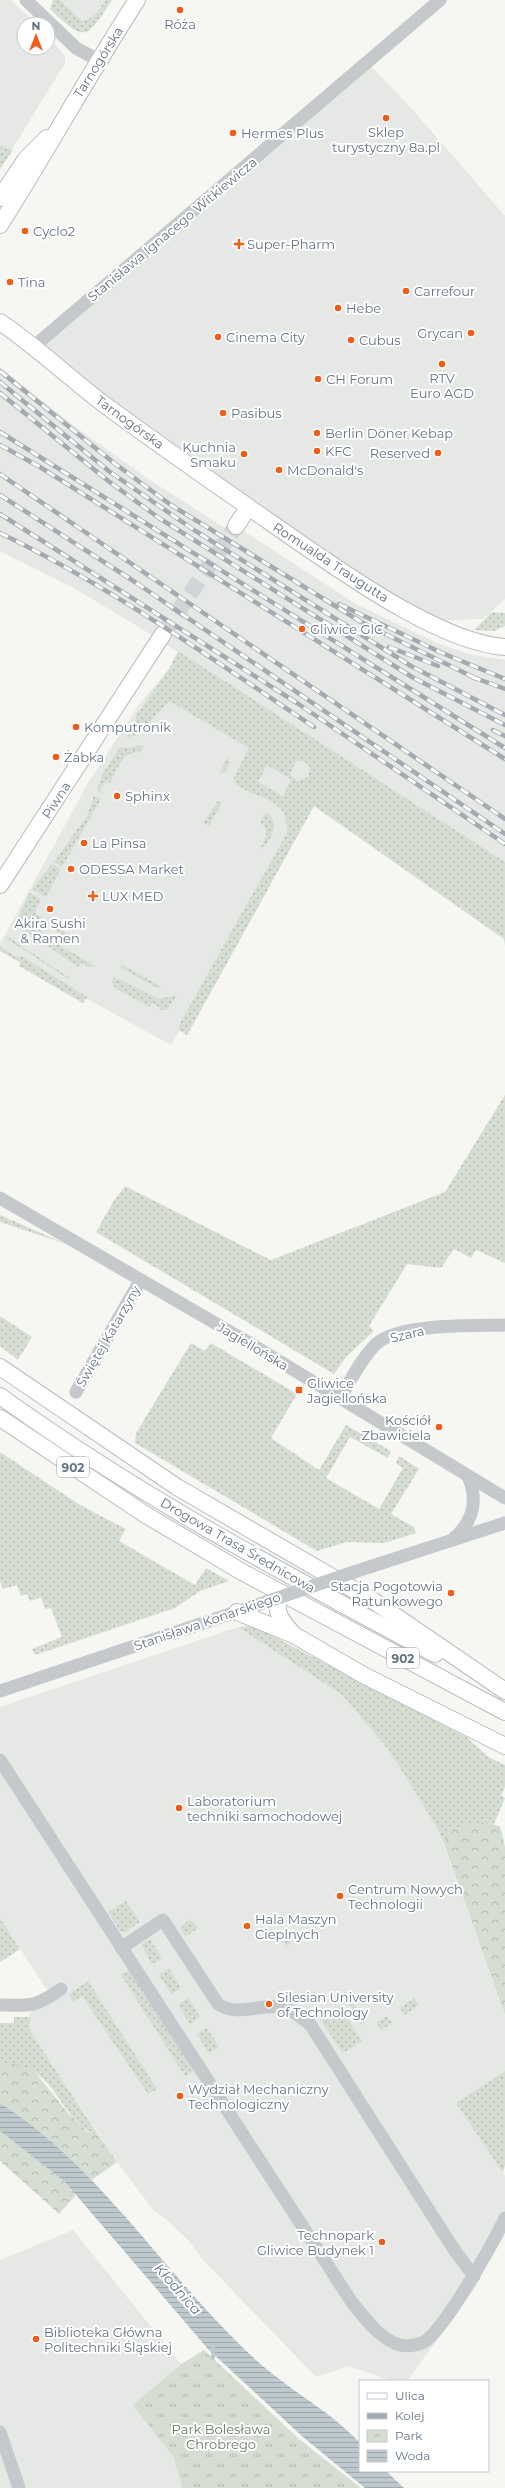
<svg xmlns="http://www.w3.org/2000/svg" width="505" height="2488" viewBox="0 0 505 2488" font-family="Montserrat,sans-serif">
<defs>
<pattern id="grass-dots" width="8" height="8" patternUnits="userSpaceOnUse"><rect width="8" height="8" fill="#d6ded3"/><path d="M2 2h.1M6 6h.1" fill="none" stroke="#b1b8b1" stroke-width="1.8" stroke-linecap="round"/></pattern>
<pattern id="forest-crowns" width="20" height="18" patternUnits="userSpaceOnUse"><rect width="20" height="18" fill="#d6ded3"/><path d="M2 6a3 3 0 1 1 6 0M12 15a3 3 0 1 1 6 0" fill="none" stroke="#b1b8b1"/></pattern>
<pattern id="park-tufts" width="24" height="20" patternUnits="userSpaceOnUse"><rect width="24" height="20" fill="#d6ded3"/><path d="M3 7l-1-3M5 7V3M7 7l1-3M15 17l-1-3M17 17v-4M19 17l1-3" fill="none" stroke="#b1b8b1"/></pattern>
<pattern id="water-rules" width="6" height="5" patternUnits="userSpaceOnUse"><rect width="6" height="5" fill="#bec9ce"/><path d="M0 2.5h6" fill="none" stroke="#9ea8ad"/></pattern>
</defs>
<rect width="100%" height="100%" fill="#f6f6f2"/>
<!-- built -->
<g fill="#e6e8e6">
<polygon points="0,0 11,0 36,24 24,24 24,48 48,48 48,36 65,56 65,63 0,169"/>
<polygon points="60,0 105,0 96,14 89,20 82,21"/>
<polygon points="367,62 413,110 505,216 505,599 483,619 427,621 379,596 32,348"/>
<polygon points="0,367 74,426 147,478 231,532 236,526 356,604 435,642 468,654 505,660 505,862 142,629 72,587 0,551"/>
<polygon points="169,669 312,754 314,806 171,1045 0,951 0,944 88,783 138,706"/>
<polygon points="238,1627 342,1695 388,1749 438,1829 505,2015 505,2071 456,2103 505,2176 505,2229 475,2288 407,2381 393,2381 349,2366 316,2377 204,2261 188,2240 165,2218 154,2211 117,2162 29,2029 30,2006 51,1996 0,1918 0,1707"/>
<polygon points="73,2230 181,2364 134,2405 174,2458 182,2488 0,2488 0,2260"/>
</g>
<!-- grass -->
<g fill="url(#grass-dots)" fill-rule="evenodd">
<path d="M53,0H60L82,21C95,19 99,10 105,0H112C86,40 86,43 50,9Z"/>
<polygon points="0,146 13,150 0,169"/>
<polygon points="492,612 505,613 505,626 494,631 474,630"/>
<path d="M178,651L505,862V946L504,939L314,806L191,1028L187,1035L179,1030V1025L287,833C289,794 255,802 234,782V777L249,748L169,701L139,734L126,738L135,723L136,716L169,669ZM296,761H304L310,767L308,777L297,781L290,774ZM267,765L291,779L283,796L258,782Z"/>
<path d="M144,745L140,753C123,749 116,772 110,783L106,781L100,790L104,794L97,790L102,775L120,747L128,748Z"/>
<polygon points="228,757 230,763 225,772 219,774"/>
<polygon points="94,796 101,799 62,867 54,862 87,816"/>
<polygon points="218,801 222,803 209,826 203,823"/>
<path d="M266,812C282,823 271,841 260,850L266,836V828L260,822Z"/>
<polygon points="52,864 61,869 46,897 32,889"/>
<polygon points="29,893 41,899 35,913 41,917 41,931 45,936 95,966 89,967 81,963 78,967 16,924"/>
<polygon points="54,926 81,940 79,944 55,930"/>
<polygon points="8,937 71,979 70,980 7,939"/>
<polygon points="0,946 16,957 23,957 87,997 83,1003 19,966 20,962 0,951"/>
<polygon points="121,964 162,987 157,988 121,968"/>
<polygon points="114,978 119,979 159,999 177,995 167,1010 159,1010 159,1007 152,1003 149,1007 115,988 112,982"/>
<polygon points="505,1095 505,1263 476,1250 471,1258 454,1249 441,1268 407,1264 369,1326 374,1331 346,1357 334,1374 96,1232 113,1202 125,1186 271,1260 445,1192"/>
<polygon points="0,1215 66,1244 0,1222"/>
<polygon points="0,1316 32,1337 18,1360 0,1346"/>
<polygon points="191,1343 205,1351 211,1343 297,1394 271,1438 319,1470 346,1425 391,1451 388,1458 350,1437 326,1478 379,1509 403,1468 396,1463 399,1456 419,1469 391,1514 414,1527 416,1533 384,1543 347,1542 317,1551 135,1443 136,1433"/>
<polygon points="0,1452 80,1505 126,1529 119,1541 195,1585 206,1568 229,1581 200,1591 175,1608 35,1655 32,1649 62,1637 51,1608 45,1609 41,1597 30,1601 27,1594 21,1596 17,1585 3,1589 0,1581"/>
<polygon points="254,1626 466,1737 490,1758 505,1765 505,1787 501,1796 505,1798 494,1824 483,1822 450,1832 444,1844 438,1829 388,1749 342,1695 238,1627"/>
<polygon points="126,1901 140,1922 124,1933 120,1931 108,1912"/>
<polygon points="0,1918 20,1949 0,1962"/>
<polygon points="190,1919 198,1928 185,1937 180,1928"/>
<polygon points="298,1930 302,1935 286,1946 284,1938"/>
<polygon points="150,1939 162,1958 152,1964 141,1944"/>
<polygon points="169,1968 181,1988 171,1994 159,1975"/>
<polygon points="130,1969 195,2070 185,2076 121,1975"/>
<polygon points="88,1981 157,2089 148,2094 82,1996 73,2002 69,1994"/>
<polygon points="188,1998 200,2017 190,2024 178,2005"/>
<polygon points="414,1998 419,2005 405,2015 400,2008"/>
<polygon points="352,2001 365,2022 361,2025 351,2006 347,2004"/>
<polygon points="339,2006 362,2041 343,2053 320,2019"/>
<polygon points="387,2016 392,2023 381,2030 376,2023"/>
<path d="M14,2017H30L29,2029L99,2136C68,2125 61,2091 36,2073C27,2066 11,2064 0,2062V2023H14Z"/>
<polygon points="207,2028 219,2047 209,2053 197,2034"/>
<polygon points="505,2071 505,2165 503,2173 456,2103"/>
</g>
<!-- forest -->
<g fill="url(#forest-crowns)">
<polygon points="483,1822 500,1826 505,1847 505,2015 444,1844 449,1832 470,1824"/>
<polygon points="0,2062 24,2066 35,2072 68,2113 87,2131 99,2136 117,2162 92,2180 52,2144 0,2103"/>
<polygon points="0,2131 65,2182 76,2195 59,2214 0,2161"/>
</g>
<!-- park -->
<polygon fill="url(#park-tufts)" points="204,2350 299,2439 361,2488 182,2488 174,2458 133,2405 181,2364"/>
<!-- water -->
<path fill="url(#water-rules)" d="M0,2103C103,2169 167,2279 256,2360C290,2391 328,2409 360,2443V2471H386L404,2488H365L303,2437L208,2349L65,2182L0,2131Z"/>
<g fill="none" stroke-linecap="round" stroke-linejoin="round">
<!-- stream -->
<polyline stroke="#bec9ce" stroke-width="4" points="213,2348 213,2358"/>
<!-- major-tunnel -->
<polyline stroke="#d1d5d7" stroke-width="16" stroke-dasharray="16 8" stroke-linecap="butt" points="163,634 236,526"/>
<!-- major casing -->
<g stroke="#b8bcc0" stroke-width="18">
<g id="major">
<polyline points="0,198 26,159 47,138"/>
<path d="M0,225C47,151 89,74 137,0"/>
<path d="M0,322C37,347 69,378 105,405C170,453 237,499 303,545C354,580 444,643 505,647"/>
<polyline points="236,526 248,508"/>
<polyline points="0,885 163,634"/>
<polyline points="0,1367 177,1487 375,1602 505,1691"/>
<path d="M0,1396C137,1495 287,1575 435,1654"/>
<polyline points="0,1418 146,1515 244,1573 505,1712"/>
<path d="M280,1597C273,1613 283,1622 293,1634"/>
<polyline points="237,1612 294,1635 365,1676 505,1746"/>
</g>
</g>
<!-- minor -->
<g stroke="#c5c9cc" stroke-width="13">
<polyline points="26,0 76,48 98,60"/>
<polyline points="32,348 440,0"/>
<polyline points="0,1198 251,1344 505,1498"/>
<polyline points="76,1392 140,1281"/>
<path d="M340,1398C351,1380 361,1359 376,1344C399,1323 474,1326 505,1325"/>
<path d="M454,1538C474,1521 478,1499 468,1476"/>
<polyline points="354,1572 505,1523"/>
<polyline points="0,1691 266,1602"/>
<path d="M0,1760L351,2301C364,2317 379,2339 400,2345C408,2347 417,2345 424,2342C444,2330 494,2242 505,2218"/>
<path d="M121,1948L163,1920L218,2004C238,2018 262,2002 284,2008C295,2011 301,2018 310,2024L455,2251L474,2276"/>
<path d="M0,2005C30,2006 36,2007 61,1989"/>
<polyline points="0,2432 19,2488"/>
</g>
<!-- major -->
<use href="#major" stroke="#fff" stroke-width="16"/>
<!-- rail casing -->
<g stroke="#a5aab1" stroke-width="4.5">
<g id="rail">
<polyline points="0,371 114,463 171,505 363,623 477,679"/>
<polyline points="0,382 110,472 194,530 411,666 505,715"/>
<polyline points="0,393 107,480 159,518 412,677 505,725"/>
<polyline points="0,432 505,748"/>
<polyline points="0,445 40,467 505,759"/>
<polyline points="0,474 505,819"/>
<polyline points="0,495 135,582 505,834"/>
<polyline points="0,514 297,703 505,844"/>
<path d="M0,533C110,586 212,659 314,727"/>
<polyline points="339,604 442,653 505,679"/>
<polyline points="389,647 438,666"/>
<polyline points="472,677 505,689"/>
<polyline points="493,730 505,736"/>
</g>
</g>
<!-- rail -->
<use href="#rail" stroke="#fff" stroke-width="3" stroke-dasharray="9" stroke-linecap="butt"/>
<!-- minor-bridge -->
<polyline stroke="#c5c9cc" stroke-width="13" points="266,1602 354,1572"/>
</g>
<!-- markers -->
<g fill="#f05d18" stroke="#fff" stroke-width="1.5">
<circle cx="180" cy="10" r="4"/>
<circle cx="386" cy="118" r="4"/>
<circle cx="233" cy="133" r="4"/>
<circle cx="25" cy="231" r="4"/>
<path d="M237 238h4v4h4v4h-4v4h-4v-4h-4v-4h4z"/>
<circle cx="10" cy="282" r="4"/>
<circle cx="406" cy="291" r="4"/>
<circle cx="338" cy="308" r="4"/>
<circle cx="471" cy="333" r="4"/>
<circle cx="218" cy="337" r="4"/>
<circle cx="351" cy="340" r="4"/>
<circle cx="442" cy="364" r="4"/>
<circle cx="318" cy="379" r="4"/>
<circle cx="223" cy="413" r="4"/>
<circle cx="317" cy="433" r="4"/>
<circle cx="317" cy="451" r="4"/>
<circle cx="438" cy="453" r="4"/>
<circle cx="244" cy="454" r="4"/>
<circle cx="279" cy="470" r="4"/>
<circle cx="302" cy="629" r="4"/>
<circle cx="76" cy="727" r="4"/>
<circle cx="56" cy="757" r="4"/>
<circle cx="117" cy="796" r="4"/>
<circle cx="84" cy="843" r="4"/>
<circle cx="71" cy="869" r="4"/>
<path d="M91 890h4v4h4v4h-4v4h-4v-4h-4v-4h4z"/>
<circle cx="50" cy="909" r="4"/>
<rect x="295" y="1386" width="8" height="8" rx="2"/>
<circle cx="439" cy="1427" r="4"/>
<circle cx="451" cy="1593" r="4"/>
<circle cx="179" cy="1808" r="4"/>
<circle cx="340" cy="1896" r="4"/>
<circle cx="247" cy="1926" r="4"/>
<circle cx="269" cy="2004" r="4"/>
<circle cx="180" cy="2096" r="4"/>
<circle cx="382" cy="2242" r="4"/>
<circle cx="36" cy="2339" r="4"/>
</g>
<g text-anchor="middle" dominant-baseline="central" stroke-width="4" stroke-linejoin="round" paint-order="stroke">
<!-- shield labels -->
<g fill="#fff" stroke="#929daa" stroke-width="1">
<rect x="57" y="1457" width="32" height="20" rx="3"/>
<rect x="387" y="1648" width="32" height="20" rx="3"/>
</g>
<g font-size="12" font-weight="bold" fill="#637386">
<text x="73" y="1467">902</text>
<text x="403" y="1658">902</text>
</g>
<!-- poi labels -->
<g font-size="13" fill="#637386" stroke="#fff" text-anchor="start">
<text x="180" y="24" text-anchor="middle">Róża</text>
<text x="386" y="132" text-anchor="middle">Sklep<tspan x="386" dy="15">turystyczny 8a.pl</tspan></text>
<text x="241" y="133">Hermes Plus</text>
<text x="33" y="231">Cyclo2</text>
<text x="247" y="244">Super-Pharm</text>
<text x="18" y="282">Tina</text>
<text x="414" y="291">Carrefour</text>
<text x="346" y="308">Hebe</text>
<text x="463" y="333" text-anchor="end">Grycan</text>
<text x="226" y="337">Cinema City</text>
<text x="359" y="340">Cubus</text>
<text x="442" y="378" text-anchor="middle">RTV<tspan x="442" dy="15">Euro AGD</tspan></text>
<text x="326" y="379">CH Forum</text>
<text x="231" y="413">Pasibus</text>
<text x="325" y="433">Berlin Döner Kebap</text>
<text x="236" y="447" text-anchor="end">Kuchnia<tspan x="236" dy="15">Smaku</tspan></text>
<text x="325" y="451">KFC</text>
<text x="430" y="453" text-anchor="end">Reserved</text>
<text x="287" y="470">McDonald's</text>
<text x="310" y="629">Gliwice GlC</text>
<text x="84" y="727">Komputronik</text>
<text x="64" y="757">Żabka</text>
<text x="125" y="796">Sphinx</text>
<text x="92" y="843">La Pinsa</text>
<text x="79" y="869">ODESSA Market</text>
<text x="102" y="896">LUX MED</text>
<text x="50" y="923" text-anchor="middle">Akira Sushi<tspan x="50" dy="15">&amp; Ramen</tspan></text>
<text x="307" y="1383">Gliwice<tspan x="307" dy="15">Jagiellońska</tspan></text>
<text x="431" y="1420" text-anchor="end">Kościół<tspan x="431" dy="15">Zbawiciela</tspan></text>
<text x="443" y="1586" text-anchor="end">Stacja Pogotowia<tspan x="443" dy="15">Ratunkowego</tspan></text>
<text x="187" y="1801">Laboratorium<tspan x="187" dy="15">techniki samochodowej</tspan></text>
<text x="348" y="1889">Centrum Nowych<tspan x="348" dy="15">Technologii</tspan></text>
<text x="255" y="1919">Hala Maszyn<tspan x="255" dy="15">Cieplnych</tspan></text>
<text x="277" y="1997">Silesian University<tspan x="277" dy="15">of Technology</tspan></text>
<text x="188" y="2089">Wydział Mechaniczny<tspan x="188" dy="15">Technologiczny</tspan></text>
<text x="374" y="2235" text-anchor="end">Technopark<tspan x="374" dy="15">Gliwice Budynek 1</tspan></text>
<text x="44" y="2332">Biblioteka Główna<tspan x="44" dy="15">Politechniki Śląskiej</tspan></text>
</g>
<!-- street labels -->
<g font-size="13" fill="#637386" stroke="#fff">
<text transform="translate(98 62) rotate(-58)">Tarnogórska</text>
<text transform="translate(172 229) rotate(-40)">Stanisława Ignacego Witkiewicza</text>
<text transform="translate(130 422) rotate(36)">Tarnogórska</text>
<text transform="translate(331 562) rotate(33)">Romualda Traugutta</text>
<text transform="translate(56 800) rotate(-57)">Piwna</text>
<text transform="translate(407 1334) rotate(-13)">Szara</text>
<text transform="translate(108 1336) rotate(-60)">Świętej Katarzyny</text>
<text transform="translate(253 1346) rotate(31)">Jagiellońska</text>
<text transform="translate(238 1545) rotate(30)">Drogowa Trasa Średnicowa</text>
<text transform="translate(207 1621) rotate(-19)">Stanisława Konarskiego</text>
</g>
<!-- park labels -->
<g font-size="13" fill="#657c62" stroke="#fff">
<text x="221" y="2429">Park Bolesława<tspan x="221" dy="15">Chrobrego</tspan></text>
</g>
<!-- water labels -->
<g font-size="14" font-style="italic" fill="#5f7683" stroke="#fff">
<text transform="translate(178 2289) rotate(49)">Kłodnica</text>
</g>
</g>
<!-- legend -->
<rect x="359" y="2380" width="130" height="92" fill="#ffffff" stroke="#c1c7cf"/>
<rect x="367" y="2393" width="20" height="6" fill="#ffffff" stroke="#c1c7cf"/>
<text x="395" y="2400" font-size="12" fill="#637386">Ulica</text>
<rect x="367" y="2413" width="20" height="6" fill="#a5aab1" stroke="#c1c7cf"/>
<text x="395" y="2420" font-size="12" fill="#637386">Kolej</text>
<rect x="367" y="2430" width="20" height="12" fill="url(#park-tufts)" stroke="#c1c7cf"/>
<text x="395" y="2440" font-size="12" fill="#637386">Park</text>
<rect x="367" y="2450" width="20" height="12" fill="url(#water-rules)" stroke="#c1c7cf"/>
<text x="395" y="2460" font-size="12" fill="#637386">Woda</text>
<!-- north arrow -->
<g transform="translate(36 36)"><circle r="19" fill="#ffffff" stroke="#c1c7cf"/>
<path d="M0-3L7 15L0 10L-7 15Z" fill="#f05d18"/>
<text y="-6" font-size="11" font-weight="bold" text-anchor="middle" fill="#637386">N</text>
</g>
</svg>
